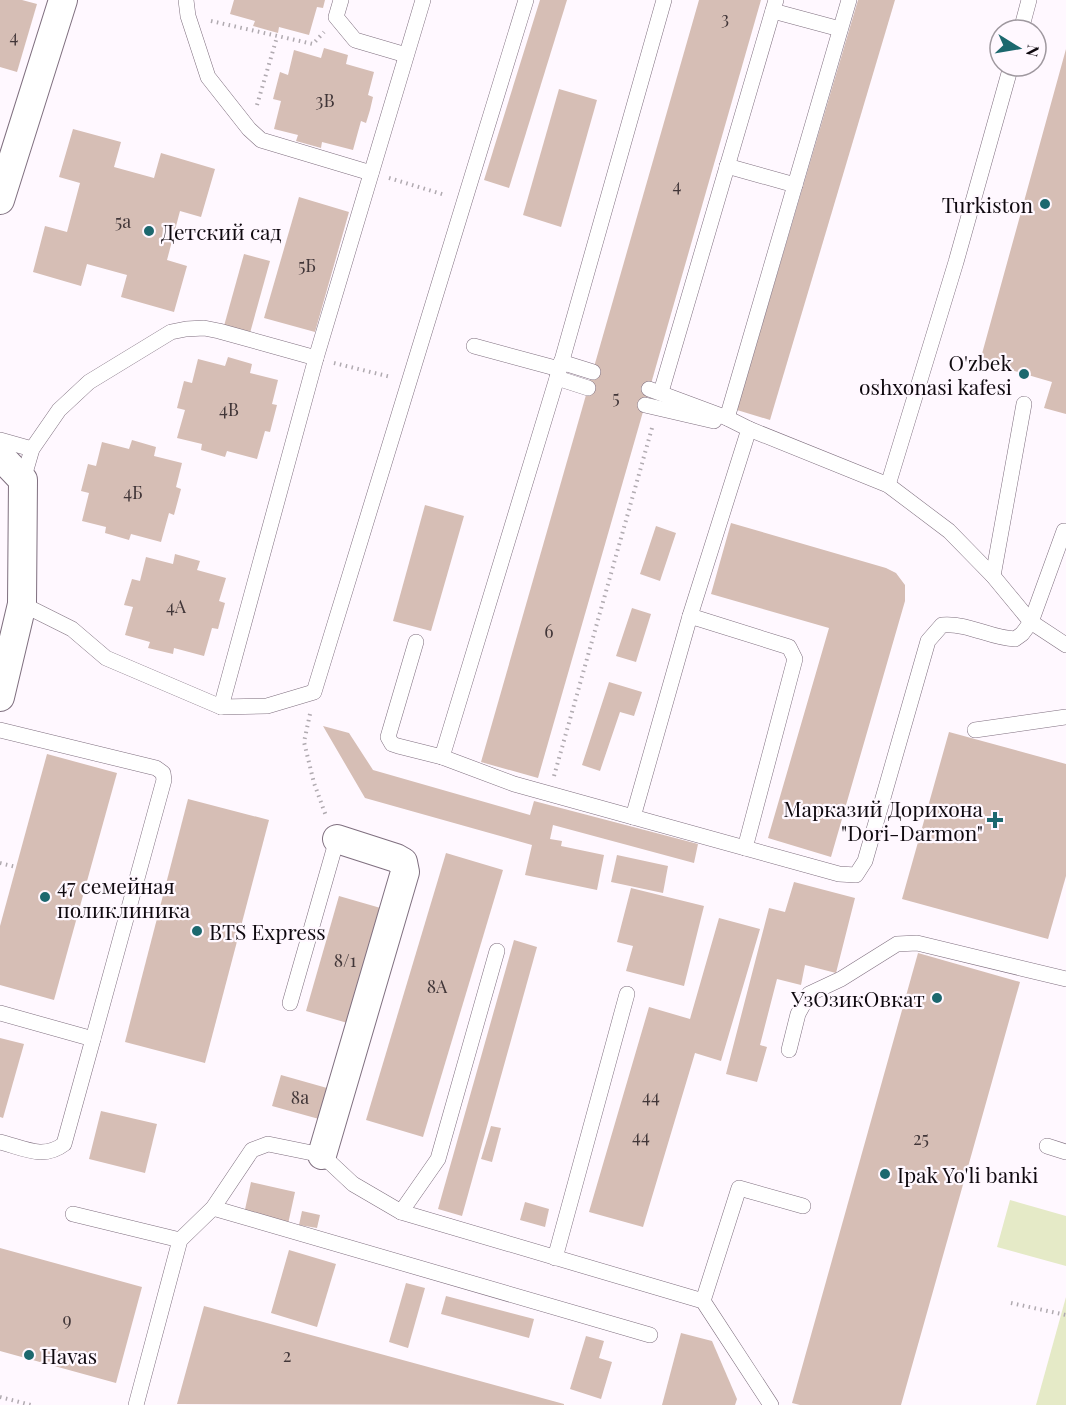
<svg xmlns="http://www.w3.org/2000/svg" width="1066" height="1405" viewBox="0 0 1066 1405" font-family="'Playfair Display',serif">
<rect width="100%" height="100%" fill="#fff8ff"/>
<!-- green -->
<g fill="#e5eac7">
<polygon points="1010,1200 1066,1216 1066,1266 997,1247"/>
<polygon points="1066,1297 1066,1405 1036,1405"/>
</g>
<!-- building -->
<g fill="#d6beb5">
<polygon points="0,0 22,0 37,4 17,72 0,67"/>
<polygon points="234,0 325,0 323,8 317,7 309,35 279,27 278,33 253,26 255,21 230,14"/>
<polygon points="540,0 567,0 509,188 484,180"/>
<polygon points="699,0 761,0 538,778 481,762"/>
<polygon points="858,0 895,0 770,420 737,410"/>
<polygon points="324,48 348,55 346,64 374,72 368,95 373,97 370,110 366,123 361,121 353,150 322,142 321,148 296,141 298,135 274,129 281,101 273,99 280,72 288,75 294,50 321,58"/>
<polygon points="1066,49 1066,414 1044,408 1052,382 980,361"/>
<polygon points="559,89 597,100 561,227 523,215"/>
<polygon points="73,129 121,142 114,167 154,178 161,153 215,169 201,217 180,211 167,260 187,266 174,312 121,297 127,275 87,264 81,286 33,272 45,226 67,232 80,183 59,177"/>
<polygon points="299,197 349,212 315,332 264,318"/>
<polygon points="244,254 270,261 250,333 224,326"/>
<polygon points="228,357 252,364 250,373 278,380 272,404 277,405 270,432 265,431 257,459 227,451 225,457 201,450 202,444 177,438 185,410 177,408 184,381 192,383 198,359 225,366"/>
<polygon points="132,440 156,447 154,456 182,463 176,487 181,489 174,515 169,513 161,542 131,534 129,540 105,533 106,527 82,521 89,493 81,491 88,464 96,466 102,442 129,449"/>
<polygon points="425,505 464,516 431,631 393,621"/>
<polygon points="731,523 886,568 896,573 905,585 905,601 831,857 768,838 829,628 711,594"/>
<polygon points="656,526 676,533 660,581 640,574"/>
<polygon points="175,554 200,561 197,570 226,578 219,601 225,603 218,629 212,628 204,656 174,648 173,654 148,648 150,642 125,635 133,607 124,605 132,579 140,581 146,557 173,564"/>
<polygon points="632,608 651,614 636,662 616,656"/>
<polygon points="609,682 642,692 634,716 620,712 600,771 582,765"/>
<polygon points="323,726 349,733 373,770 530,815 534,801 698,844 694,863 553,825 550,839 562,841 561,846 604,855 597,890 525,875 532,845 365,798"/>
<polygon points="949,732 1066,764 1066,876 1048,939 902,899"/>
<polygon points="47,754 117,773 54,1000 0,985 0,926"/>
<polygon points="188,799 269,820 205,1063 125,1042"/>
<polygon points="446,853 503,870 423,1137 366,1120"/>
<polygon points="617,855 668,866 663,893 611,882"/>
<polygon points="794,882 855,898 836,973 805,965 801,985 777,979 760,1045 767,1047 757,1082 726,1074 769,908 785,912"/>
<polygon points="631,888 704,906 684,986 626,971 633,946 617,942"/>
<polygon points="339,896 384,909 351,1024 306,1011"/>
<polygon points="719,918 760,929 721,1061 695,1053 643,1227 589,1212 649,1007 690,1019"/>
<polygon points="514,940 537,947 462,1216 438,1209"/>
<polygon points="918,953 1020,982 901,1405 800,1405 792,1403"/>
<polygon points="0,1038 24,1044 3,1118 0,1117"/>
<polygon points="281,1075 327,1088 319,1119 272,1106"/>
<polygon points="101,1111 157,1124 145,1173 89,1159"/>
<polygon points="491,1126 501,1128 492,1162 481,1159"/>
<polygon points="251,1182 295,1192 288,1224 244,1214"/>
<polygon points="525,1202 549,1209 545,1227 520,1220"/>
<polygon points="302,1211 320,1215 317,1228 299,1225"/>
<polygon points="0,1248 142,1287 116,1383 0,1351"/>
<polygon points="289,1250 336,1264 317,1327 271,1313"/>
<polygon points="406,1283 425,1288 408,1348 389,1342"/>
<polygon points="446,1296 534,1319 529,1338 441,1314"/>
<polygon points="204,1306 564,1404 564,1405 177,1404"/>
<polygon points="681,1333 712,1341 737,1399 735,1405 662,1405"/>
<polygon points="586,1336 604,1341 599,1358 612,1362 601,1399 570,1389"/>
</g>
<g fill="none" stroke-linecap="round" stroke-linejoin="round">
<!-- service casing -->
<g stroke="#7f6f7f" stroke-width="16">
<g id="service">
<polyline points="186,0 188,16 208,77 249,129 261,140 371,173"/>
<polyline points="341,0 336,17 355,40 406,55"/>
<polyline points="773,11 840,29"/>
<polyline points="1021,30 1029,0"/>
<polyline points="727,166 795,185"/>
<polyline points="474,346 559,369"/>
<polyline points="561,362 593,372"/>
<polyline points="557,378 588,388"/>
<polyline points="649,389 727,418 749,429 888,485 949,531 993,576 1031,622 1066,645"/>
<polyline points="661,392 776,0"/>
<polyline points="645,405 714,421"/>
<polyline points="727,418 849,0"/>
<polyline points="0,440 32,449"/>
<polyline points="23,480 32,449 59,410 89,382 171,332 186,329 204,328 219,331 316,358"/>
<polyline points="888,485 956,262 1011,66"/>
<polyline points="993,576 1024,404"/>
<polyline points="22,604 72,629 106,658 221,707 267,706 314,692 526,0"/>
<polyline points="690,616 749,429"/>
<polyline points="416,642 388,737 392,744 398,746 442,757 557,378 664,0"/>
<polyline points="221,707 316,358 423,0"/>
<polyline points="0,730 156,768 163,773 164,780 93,1039 0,1013"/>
<polyline points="975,730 1066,717"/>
<polyline points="442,757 514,784 633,817 690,616 789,647 795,659 745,848"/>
<path d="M633,817L839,874L856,875L865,861L928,641L942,625C970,623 989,638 1015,639L1022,634L1031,622L1064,531H1066"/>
<polyline points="290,1003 337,839"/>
<polyline points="789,1050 798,1014 809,994 841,979 897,944 917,943 1066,979"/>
<path d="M0,1142C24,1148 43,1160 64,1144L93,1039"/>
<polyline points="1047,1146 1066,1152"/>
<polyline points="213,1208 650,1335"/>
<polyline points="401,1212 438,1159 497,951"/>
<polyline points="73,1214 180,1240"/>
<polyline points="555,1258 627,994"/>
<polyline points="703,1301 739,1188 803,1206"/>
<polyline points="136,1405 180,1240 213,1208 252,1150 268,1144 322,1155 353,1184 401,1212 703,1301 771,1405"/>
</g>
</g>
<!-- minor casing -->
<g stroke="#7f6f7f" stroke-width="30">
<g id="minor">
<polyline points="0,200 63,0"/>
<polyline points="0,456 23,480 22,604 0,697"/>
<polyline points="322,1155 405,872 403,862 396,858 337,839"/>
</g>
</g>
<!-- path -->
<g stroke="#b0aab0" stroke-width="4" stroke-dasharray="1.5 4.5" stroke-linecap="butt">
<polyline points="211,21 313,44 324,32"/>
<polyline points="257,105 277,37"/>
<polyline points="389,178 445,195"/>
<polyline points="334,363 391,377"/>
<polyline points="310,714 304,742 314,783 326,816"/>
<polyline points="554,776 652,428"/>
<polyline points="0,863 16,867"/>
<polyline points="1011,1303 1066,1315"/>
<polyline points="0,1397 31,1405"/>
</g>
<!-- service -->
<use href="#service" stroke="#fff" stroke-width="15"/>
<!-- minor -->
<use href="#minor" stroke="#fff" stroke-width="28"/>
</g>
<!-- markers -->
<g fill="#1c686e" stroke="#fff8ff" stroke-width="2">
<circle cx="1045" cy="204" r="6"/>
<circle cx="149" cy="231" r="6"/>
<circle cx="1024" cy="374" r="6"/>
<path d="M992 811h6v6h6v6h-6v6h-6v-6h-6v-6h6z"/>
<circle cx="45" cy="897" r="6"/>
<circle cx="197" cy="931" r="6"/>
<circle cx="937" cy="998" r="6"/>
<circle cx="885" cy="1174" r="6"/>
<circle cx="29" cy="1355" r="6"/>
</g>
<g text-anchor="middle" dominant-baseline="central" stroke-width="4.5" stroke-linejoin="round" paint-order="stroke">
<!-- number labels -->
<g font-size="18" fill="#413638">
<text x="725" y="18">3</text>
<text x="14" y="36">4</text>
<text x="325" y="100">3В</text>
<text x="677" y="185">4</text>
<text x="123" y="221">5a</text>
<text x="307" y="265">5Б</text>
<text x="616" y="397">5</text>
<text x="229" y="409">4В</text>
<text x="133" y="492">4Б</text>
<text x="176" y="606">4А</text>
<text x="549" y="631">6</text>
<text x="345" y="960">8/1</text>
<text x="437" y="986">8А</text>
<text x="651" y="1096">44</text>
<text x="300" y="1097">8a</text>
<text x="641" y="1136">44</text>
<text x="921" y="1138">25</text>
<text x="67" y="1319">9</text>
<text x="287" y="1355">2</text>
</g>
<!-- poi labels -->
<g font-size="21" fill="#0f090f" stroke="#fff8ff" text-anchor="start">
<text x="1033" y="204" text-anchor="end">Turkiston</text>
<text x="161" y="231">Детский сад</text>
<text x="1012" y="362" text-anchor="end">O'zbek<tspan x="1012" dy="24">oshxonasi kafesi</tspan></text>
<text x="983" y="808" text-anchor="end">Марказий Дорихона<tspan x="983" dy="24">"Dori-Darmon"</tspan></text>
<text x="57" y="885">47 семейная<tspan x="57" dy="24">поликлиника</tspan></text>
<text x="209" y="931">BTS Express</text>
<text x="925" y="998" text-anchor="end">УзОзикОвкат</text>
<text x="897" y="1174">Ipak Yo'li banki</text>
<text x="41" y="1355">Havas</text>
</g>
</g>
<!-- north arrow -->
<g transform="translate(1018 48) rotate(101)"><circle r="28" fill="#fff8ff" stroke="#9f989f" stroke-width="1.5"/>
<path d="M0-4.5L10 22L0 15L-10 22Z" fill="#1c686e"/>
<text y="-9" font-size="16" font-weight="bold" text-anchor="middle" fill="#0f090f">N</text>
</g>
</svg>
